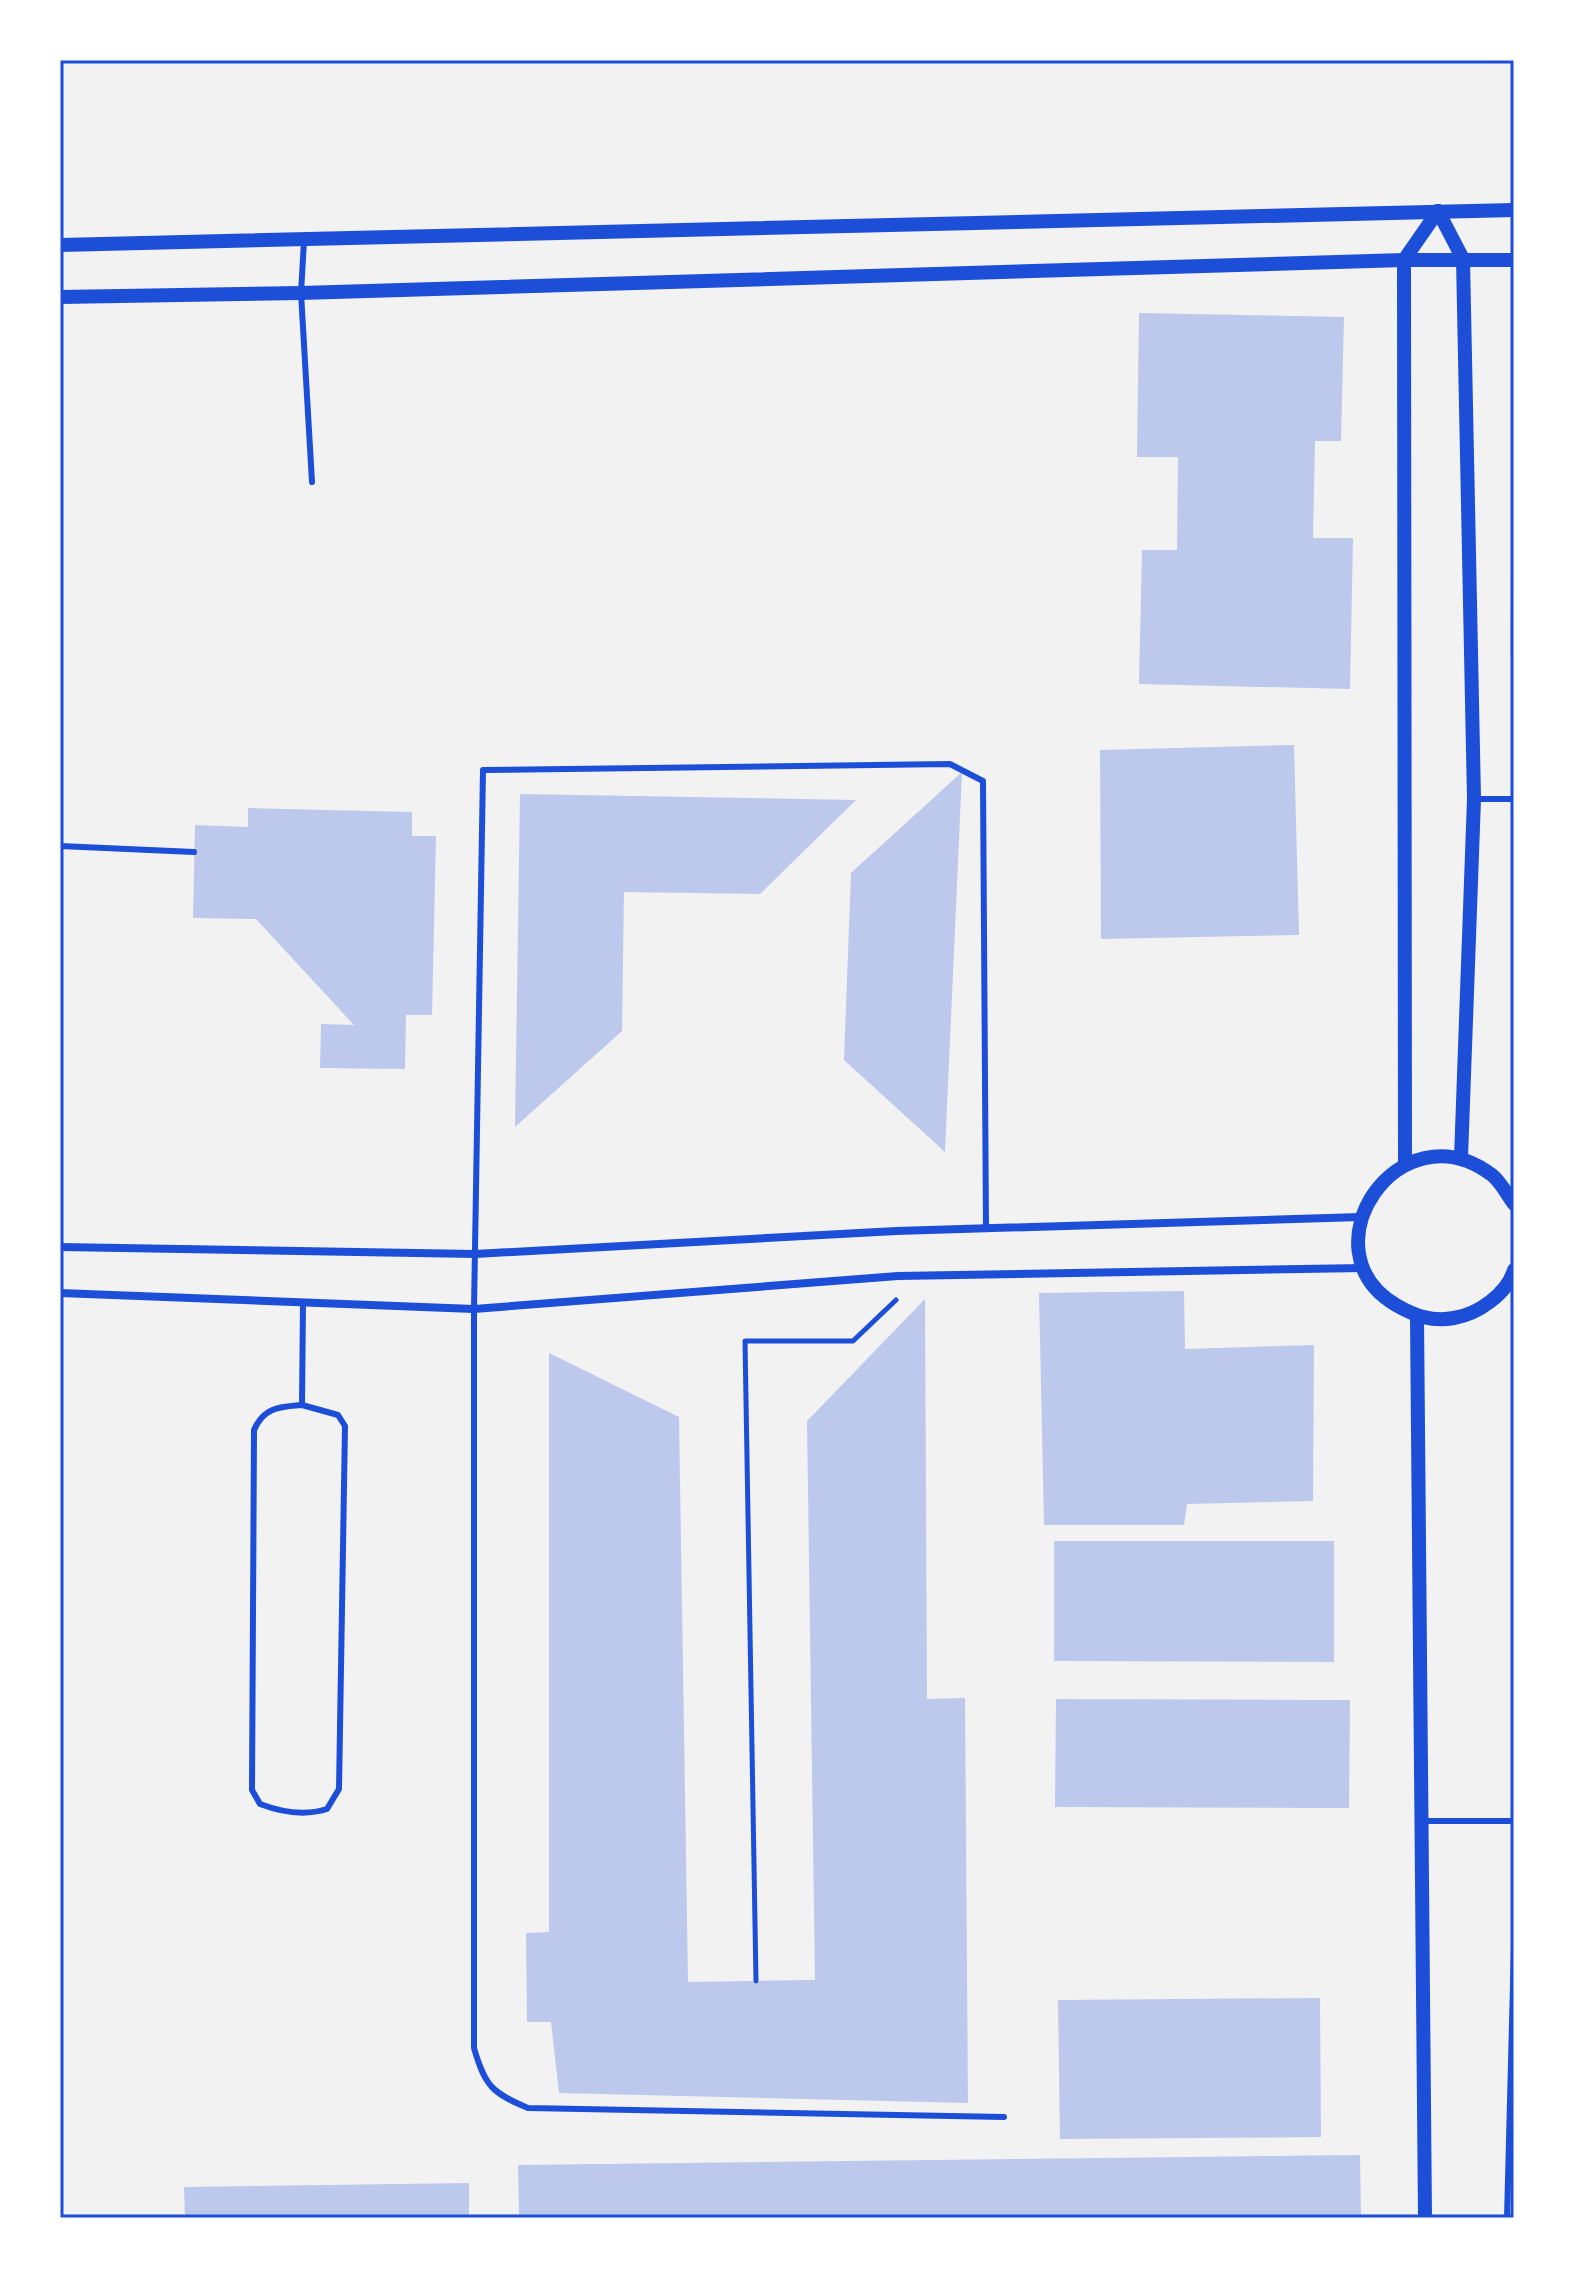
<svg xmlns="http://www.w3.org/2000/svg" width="1574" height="2278" viewBox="0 0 1574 2278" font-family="'Nunito Sans',sans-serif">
<rect width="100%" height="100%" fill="#f2f2f2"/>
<!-- building -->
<g fill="#bdc9ec">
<polygon points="1139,313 1344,317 1341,441 1315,441 1313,538 1353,538 1350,689 1139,684 1142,550 1177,550 1178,457 1137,457"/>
<polygon points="1511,571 1514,572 1514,655 1510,655"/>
<polygon points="1294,745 1299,935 1101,939 1100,750"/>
<polygon points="962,772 945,1152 844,1060 851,873"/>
<polygon points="520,794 856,800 760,894 624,892 622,1031 515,1127"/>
<polygon points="248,808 412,812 412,836 436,836 432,1015 406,1015 405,1069 320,1068 321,1024 354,1025 256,919 193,918 195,825 248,827"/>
<polygon points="1184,1291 1185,1349 1314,1345 1313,1501 1187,1504 1184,1525 1044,1525 1039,1293"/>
<polygon points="925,1299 927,1699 965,1698 968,2103 559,2093 551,2022 527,2022 526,1933 549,1932 549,1353 679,1417 688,1982 815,1980 807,1421"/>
<polygon points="1054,1541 1334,1541 1334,1662 1054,1661"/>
<polygon points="1056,1699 1350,1700 1349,1808 1055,1807"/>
<polygon points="1320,1998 1321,2137 1060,2139 1058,2000"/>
<polygon points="1360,2155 1361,2218 519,2218 518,2165"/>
<polygon points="469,2183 469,2218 185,2218 184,2187"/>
</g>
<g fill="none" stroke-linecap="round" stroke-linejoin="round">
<!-- path -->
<polyline stroke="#1d4ed8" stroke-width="5" points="756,1981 745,1341 853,1341 896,1300"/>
<!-- service -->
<g stroke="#1d4ed8" stroke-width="6">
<polyline points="304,241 301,293 312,482"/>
<polyline points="1474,799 1514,799"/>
<polyline points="60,846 194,852"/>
<path d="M986,1229L983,781L950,764L483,770L474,1309V2048C485,2086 492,2093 528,2108L1004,2117"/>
<path d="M302,1405L338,1415L345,1426L339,1789L327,1809C305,1816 281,1812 260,1804L252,1790L254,1430C264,1407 279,1407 302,1405Z"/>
<polyline points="302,1405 303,1302"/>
<polyline points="1421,1821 1514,1821"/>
<polyline points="1507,2218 1514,1946"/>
</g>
<!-- minor -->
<g stroke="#1d4ed8" stroke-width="8">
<polyline points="60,1247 475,1254 896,1231 1361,1217"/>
<polyline points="60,1293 474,1309 898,1276 1364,1268"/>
</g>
<!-- tertiary -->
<g stroke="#1d4ed8" stroke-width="14">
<polyline points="1438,211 1463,259 1474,799 1461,1158"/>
<polyline points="60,245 1514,210"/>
<polyline points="60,297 301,293 1404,260 1514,260"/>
<polyline points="1405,1164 1404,260 1438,211"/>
<path d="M1514,1204C1507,1195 1501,1182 1492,1175C1399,1105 1303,1250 1396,1305C1415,1316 1432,1322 1454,1318C1478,1314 1507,1294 1514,1270"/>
<polyline points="1417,1317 1425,2218"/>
</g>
</g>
<!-- border -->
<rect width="1574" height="2278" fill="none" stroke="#ffffff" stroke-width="124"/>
<rect x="62" y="62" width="1450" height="2154" fill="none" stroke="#1d4ed8" stroke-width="3"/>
</svg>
